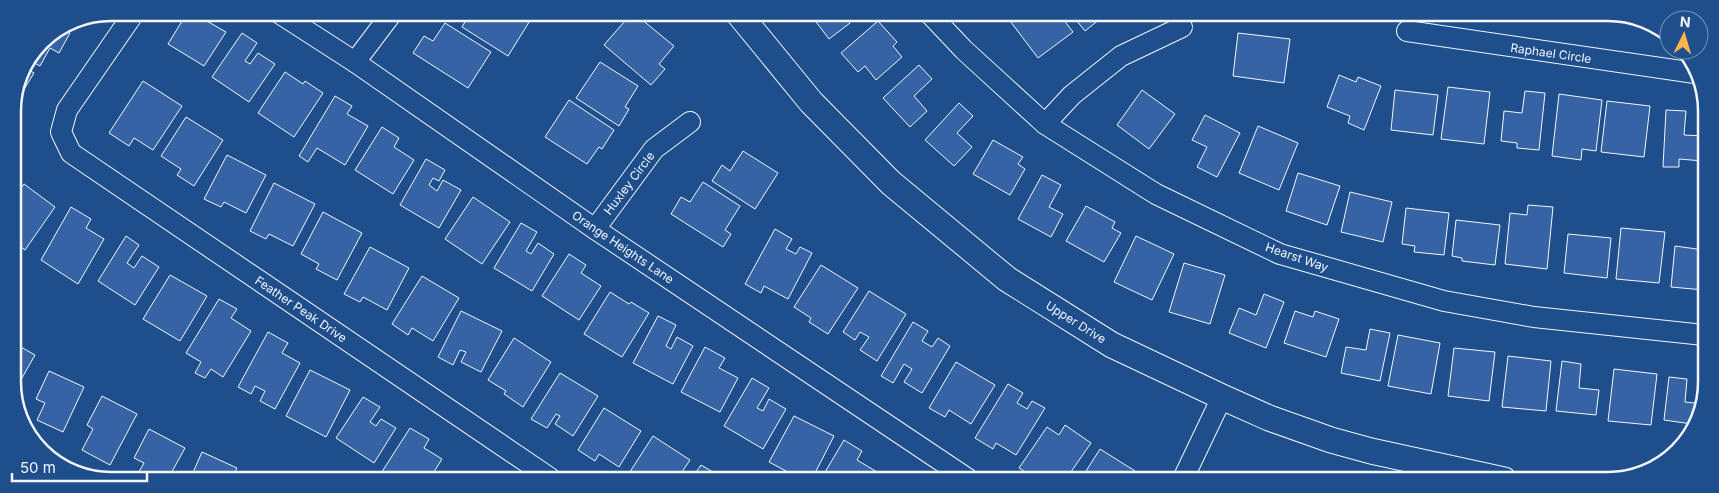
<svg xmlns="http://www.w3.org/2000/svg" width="1719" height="493" viewBox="0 0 1719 493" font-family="Inter,sans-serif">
<rect width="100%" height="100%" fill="#1f4e8c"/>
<!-- building -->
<g fill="#3563a3" stroke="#f2f6ff">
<polygon points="187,13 210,13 205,20 226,32 204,66 168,44"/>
<polygon points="470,13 522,13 531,19 508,56 462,27"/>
<polygon points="631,14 635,14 674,46 659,64 665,69 651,85 604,45"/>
<polygon points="810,14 843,14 850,23 829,39"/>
<polygon points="1010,14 1060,15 1073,32 1038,58 1007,17"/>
<polygon points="1072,15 1097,15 1100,19 1085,31"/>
<polygon points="1606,16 1633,16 1642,21 1605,17"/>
<polygon points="878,21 897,42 893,46 902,57 876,80 865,66 858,72 841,53"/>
<polygon points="445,23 491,52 468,88 413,53 424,36 433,41"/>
<polygon points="62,28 70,33 59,53 50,48 40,66 29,60 42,41"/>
<polygon points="242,33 257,43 245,61 250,64 258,53 275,64 249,102 212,77"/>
<polygon points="1238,33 1290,39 1284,83 1233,76"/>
<polygon points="600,62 638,86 625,107 629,109 619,126 576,98"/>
<polygon points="919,65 932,79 914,96 927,111 910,127 883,98"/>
<polygon points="24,67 34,73 23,91 17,88 20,73"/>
<polygon points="285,72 303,84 305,81 323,93 294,137 258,113"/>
<polygon points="1339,75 1356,82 1358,77 1381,86 1364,130 1348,123 1350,116 1327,107"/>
<polygon points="143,81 182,106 153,150 134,138 129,146 109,133"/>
<polygon points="1448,87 1490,92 1484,144 1441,139"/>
<polygon points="1142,90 1175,114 1149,149 1117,125"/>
<polygon points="1395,90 1438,95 1433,135 1391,130"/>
<polygon points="1525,91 1545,93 1539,150 1517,148 1517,143 1501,141 1504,111 1522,113"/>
<polygon points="1559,94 1602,100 1596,151 1582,149 1581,160 1552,156"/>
<polygon points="335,96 352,106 347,114 368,126 345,165 317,148 308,162 299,156"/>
<polygon points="569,100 614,130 602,149 599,147 587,164 545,137"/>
<polygon points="1607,101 1650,106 1644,157 1601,152"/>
<polygon points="959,103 973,116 957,133 972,147 954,166 925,140"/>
<polygon points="1666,110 1686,111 1684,135 1704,136 1703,161 1679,159 1679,167 1663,167"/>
<polygon points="1205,115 1240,133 1217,177 1197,167 1207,147 1192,140"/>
<polygon points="186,117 223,140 194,186 177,175 181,169 161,156"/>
<polygon points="1258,126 1298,143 1279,190 1239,173"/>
<polygon points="382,127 399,138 394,147 414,160 393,194 355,170"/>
<polygon points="993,140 1023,157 1018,164 1025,169 1010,195 973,174"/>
<polygon points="743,151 778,173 755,209 712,181 722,165 730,171"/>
<polygon points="227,155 266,175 246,213 224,202 221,207 204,199"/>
<polygon points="426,159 445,170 439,181 433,178 429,185 437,191 443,180 461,190 439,228 400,205"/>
<polygon points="1298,173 1340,186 1327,225 1286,211"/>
<polygon points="1042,175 1061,185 1049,207 1063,214 1051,237 1018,219"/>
<polygon points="703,182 740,206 725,230 731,234 723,247 671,214 681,197 690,202"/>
<polygon points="274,183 315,204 293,246 269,234 266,239 250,231"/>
<polygon points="24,184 55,207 25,250 13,241 13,199"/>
<polygon points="1350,192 1392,202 1383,242 1341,232"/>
<polygon points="473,197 510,222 482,264 445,239"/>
<polygon points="1528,205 1553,207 1547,269 1505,264 1510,213 1527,215"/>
<polygon points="1086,206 1115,222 1112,228 1121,233 1104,262 1066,241"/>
<polygon points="71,207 91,219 86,228 104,239 78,284 41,260"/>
<polygon points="1406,208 1449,213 1444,255 1414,252 1415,246 1402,244"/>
<polygon points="323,212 362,233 337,280 316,269 319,264 301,254"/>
<polygon points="1456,220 1500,225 1495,265 1462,261 1462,258 1452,256"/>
<polygon points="521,223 537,232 526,251 531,254 538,243 554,254 532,291 494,268"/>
<polygon points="1621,228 1665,232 1659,283 1616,279"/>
<polygon points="775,229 792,239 786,249 796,254 800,247 812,253 788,299 764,286 761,293 745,284"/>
<polygon points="1568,234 1611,238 1607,278 1564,273"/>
<polygon points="126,236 139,245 127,263 134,268 142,256 159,267 135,305 98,281"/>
<polygon points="1136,236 1174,254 1152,300 1114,282"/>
<polygon points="1675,246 1704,250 1704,290 1671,287"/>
<polygon points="370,247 409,268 387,310 363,297 360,302 344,294"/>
<polygon points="569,254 586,265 581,273 601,286 579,320 542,296"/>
<polygon points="1184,263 1225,275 1210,324 1169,312"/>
<polygon points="821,265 858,288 828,334 809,322 811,318 794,307"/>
<polygon points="170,275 207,296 180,341 143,319"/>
<polygon points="422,276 459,298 433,341 412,328 408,335 392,324"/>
<polygon points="869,291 906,314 877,361 860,350 869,337 860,332 855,340 843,332"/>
<polygon points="610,292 629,304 631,302 649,313 622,357 584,334"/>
<polygon points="1264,294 1284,302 1266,348 1229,333 1239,308 1256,315"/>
<polygon points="219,299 237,309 231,318 251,331 223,377 211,369 205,378 195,373 201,362 186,353"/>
<polygon points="461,311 502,331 481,372 461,362 466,352 460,350 453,365 438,357"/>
<polygon points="1295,311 1313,317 1315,311 1339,319 1326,357 1284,343"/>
<polygon points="658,316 676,325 666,346 671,349 677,337 693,346 673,384 633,363"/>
<polygon points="913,322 928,331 922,341 932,347 938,338 950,346 922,393 904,382 912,369 904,364 893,383 881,376"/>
<polygon points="1370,329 1390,333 1380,381 1341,373 1346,347 1366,350"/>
<polygon points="268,332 288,343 282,353 300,363 275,409 260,401 265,391 255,386 251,394 238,387"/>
<polygon points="1398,335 1440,343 1431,394 1388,386"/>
<polygon points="514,338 551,362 523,407 504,394 506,391 488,380"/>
<polygon points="14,343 35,355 14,392"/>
<polygon points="705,347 725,358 719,368 738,378 720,412 681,392"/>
<polygon points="1454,348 1495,352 1489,401 1448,396"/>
<polygon points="1508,356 1551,361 1546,411 1502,407"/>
<polygon points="1562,361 1581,364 1579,388 1599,390 1596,415 1556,411"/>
<polygon points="956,362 995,385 971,424 949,410 945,417 929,408"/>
<polygon points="1614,369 1657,374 1651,425 1608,421"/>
<polygon points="310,370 350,390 326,437 286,416"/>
<polygon points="49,371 84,387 63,432 37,420 45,403 36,399"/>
<polygon points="560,373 598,396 573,436 555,424 560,416 556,414 547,428 531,419"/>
<polygon points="1669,377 1687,379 1685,402 1703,404 1703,407 1692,424 1664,420"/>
<polygon points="752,378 769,388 757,408 763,411 769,399 786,409 763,449 724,426"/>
<polygon points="1008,384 1023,393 1017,403 1027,409 1032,401 1045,408 1016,455 996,443 993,449 975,438"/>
<polygon points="102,396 137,414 110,465 82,450 93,429 87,425"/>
<polygon points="363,397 380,407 370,422 376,426 381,419 396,428 374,463 336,438"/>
<polygon points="604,408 641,431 619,467 599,454 595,461 578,450"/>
<polygon points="794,416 834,436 812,479 801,479 769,462"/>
<polygon points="1065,425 1091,443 1066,479 1053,479 1042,472 1036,479 1019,468 1047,427 1059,435"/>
<polygon points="410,428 429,439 424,448 442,459 430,478 378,478"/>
<polygon points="149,429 185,448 169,477 136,477 144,463 134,458"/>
<polygon points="653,436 690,460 678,478 652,478 648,476 646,478 626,478"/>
<polygon points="844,440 862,451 857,460 877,472 873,479 821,479"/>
<polygon points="1100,449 1135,471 1129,479 1081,479"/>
<polygon points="202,452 237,468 232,477 191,477"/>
<polygon points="701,465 723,478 692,478"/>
</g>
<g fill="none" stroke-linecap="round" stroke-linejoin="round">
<!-- minor casing -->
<g stroke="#f2f6ff" stroke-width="22">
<g id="minor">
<polyline points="134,13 67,110 61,132 71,153 550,478"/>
<polyline points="279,13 355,62 595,229 968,479"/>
<polyline points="930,14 964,50 1045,124 1156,194 1280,254 1444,301 1534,317 1704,335"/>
<polyline points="1407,31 1695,73"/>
<polyline points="355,62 392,13"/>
<polyline points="1045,124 1072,95 1121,56 1182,27"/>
<polyline points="595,229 654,149 690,122"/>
<polyline points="1183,479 1222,397"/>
</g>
</g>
<!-- major casing -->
<g stroke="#f2f6ff" stroke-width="27">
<polyline id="major" points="739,14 811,102 891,183 1007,279 1112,345 1222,397 1269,418 1331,440 1371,451 1504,480"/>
</g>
<!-- minor -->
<use href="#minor" stroke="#1f4e8c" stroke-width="20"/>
<!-- major -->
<use href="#major" stroke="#1f4e8c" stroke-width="25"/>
</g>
<g text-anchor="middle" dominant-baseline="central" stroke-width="4" stroke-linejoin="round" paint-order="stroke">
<!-- street labels -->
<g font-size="12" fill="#f2f6ff" stroke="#1f4e8c">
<text transform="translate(1551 53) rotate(8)">Raphael Circle</text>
<text transform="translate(629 183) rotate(-53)">Huxley Circle</text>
<text transform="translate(623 247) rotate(34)">Orange Heights Lane</text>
<text transform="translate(1297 257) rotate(19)">Hearst Way</text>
<text transform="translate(301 309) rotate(34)">Feather Peak Drive</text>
<text transform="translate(1076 322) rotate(32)">Upper Drive</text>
</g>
</g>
<!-- crop -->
<path d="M0 0H1719V493H0ZM111 21H1608A90 90 0 0 1 1698 111V382A90 90 0 0 1 1608 472H111A90 90 0 0 1 21 382V111A90 90 0 0 1 111 21Z" fill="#1f4e8c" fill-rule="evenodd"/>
<path fill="none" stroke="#f2f6ff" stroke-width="2.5" d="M111 21H1608A90 90 0 0 1 1698 111V382A90 90 0 0 1 1608 472H111A90 90 0 0 1 21 382V111A90 90 0 0 1 111 21Z"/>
<!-- north arrow -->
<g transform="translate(1684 35) rotate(5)"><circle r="24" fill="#1f4e8c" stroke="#7391ba"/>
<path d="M0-4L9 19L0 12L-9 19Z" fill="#ffb74d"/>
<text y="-8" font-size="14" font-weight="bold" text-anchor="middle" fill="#f2f6ff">N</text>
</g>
<!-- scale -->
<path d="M12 473v8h135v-8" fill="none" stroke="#f2f6ff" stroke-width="2.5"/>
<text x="20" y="473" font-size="15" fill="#f2f6ff" stroke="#1f4e8c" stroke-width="4" paint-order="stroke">50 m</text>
</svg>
